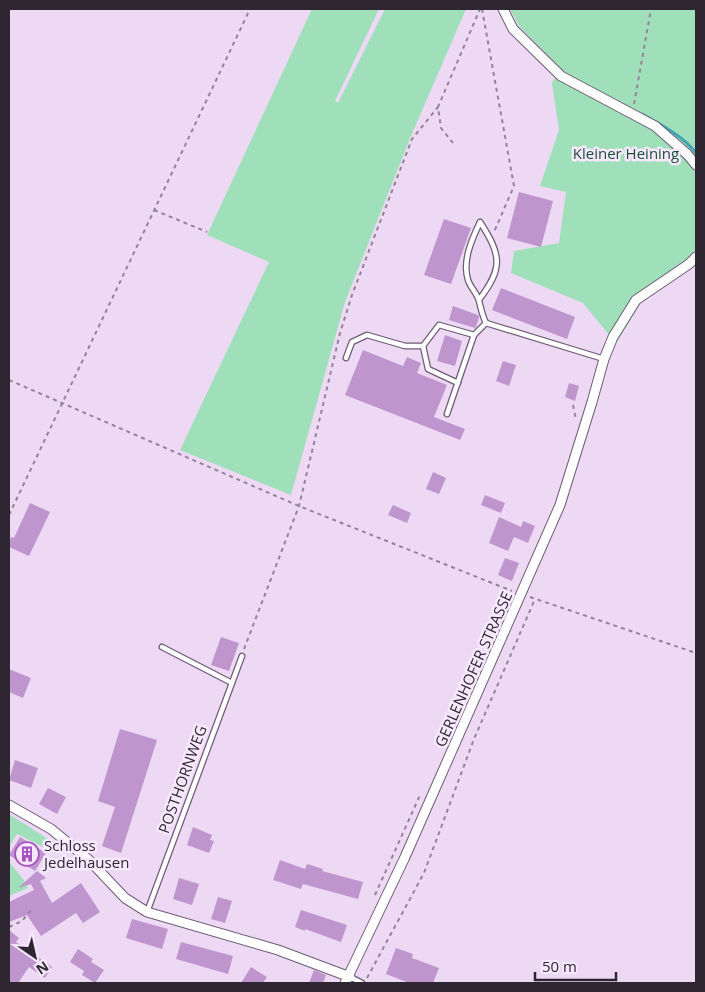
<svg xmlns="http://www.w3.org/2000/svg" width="705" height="992" viewBox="0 0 705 992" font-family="'Open Sans',sans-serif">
<rect width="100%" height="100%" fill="#edd9f4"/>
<!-- green -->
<g fill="#9fe0bb">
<polygon points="312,9 379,9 335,101 338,103 385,9 466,9 411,136 345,302 291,495 180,450 269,262 207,235"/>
<polygon points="510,9 696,9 696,263 641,303 617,342 610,336 583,303 511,273 514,251 559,243 566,192 540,186 559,130 552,83 560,68 519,26"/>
<polygon points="9,814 57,845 53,852 17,834 9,847"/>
<polygon points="9,862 23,879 28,888 9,896"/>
</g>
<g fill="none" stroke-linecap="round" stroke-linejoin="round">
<!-- stream -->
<path stroke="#42a5b5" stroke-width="3" d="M642,114C661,125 683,136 696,153"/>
</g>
<!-- building -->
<g fill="#bf95ce">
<polygon points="519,192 553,201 541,247 507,238"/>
<polygon points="444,219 471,228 451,284 424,275"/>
<polygon points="501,288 575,317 567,339 492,310"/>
<polygon points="453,306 478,315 479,317 476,327 475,328 449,320"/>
<polygon points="445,335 462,341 455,366 437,361"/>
<polygon points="363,350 403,366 407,357 421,363 417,373 447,385 434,417 465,429 460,440 345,395"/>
<polygon points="503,361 516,365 509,386 496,381"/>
<polygon points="569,383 579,386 575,401 565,397"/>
<polygon points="433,472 446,478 439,494 426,489"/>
<polygon points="485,495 505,503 501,513 481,505"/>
<polygon points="30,503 50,512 29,556 9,547 9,543 11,537 14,538"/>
<polygon points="393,505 411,513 407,523 388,515"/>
<polygon points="499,517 521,527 523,521 535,526 528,543 514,537 508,551 489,543"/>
<polygon points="505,558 519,563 512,581 498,575"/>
<polygon points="221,637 239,643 229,671 211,665"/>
<polygon points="9,669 31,678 23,698 9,692"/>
<polygon points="120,729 157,740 121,853 102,846 115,807 98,801"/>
<polygon points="15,760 38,768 31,788 9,780"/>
<polygon points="48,788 66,797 57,814 39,804"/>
<polygon points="193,827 212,835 210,840 214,841 209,853 187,845"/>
<polygon points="20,837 46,853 35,871 9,855"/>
<polygon points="280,860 305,869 307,864 323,869 322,871 363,882 358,899 303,884 301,889 273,880"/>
<polygon points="37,871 46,878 40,881 52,903 81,883 100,912 83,923 76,913 41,936 27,915 9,922 9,902 34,890 31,884 18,888"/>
<polygon points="179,878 199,884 192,905 173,899"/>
<polygon points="218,897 232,901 225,923 211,919"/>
<polygon points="301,910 347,925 341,942 305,929 305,931 295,927"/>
<polygon points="132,919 168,929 162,949 126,938"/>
<polygon points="9,930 19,938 16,942 52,967 45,978 29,967 18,983 9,983"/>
<polygon points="181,942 233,956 228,974 176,959"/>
<polygon points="396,948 413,954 412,958 439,968 433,983 409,983 386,974"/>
<polygon points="78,949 93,959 91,962 104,970 95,983 82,975 84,971 70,962"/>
<polygon points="251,967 267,977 263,983 241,983"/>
<polygon points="314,970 326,975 323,983 309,983"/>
</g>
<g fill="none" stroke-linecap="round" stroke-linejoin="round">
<!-- service casing -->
<g stroke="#6d5d74" stroke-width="7">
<g id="service">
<path d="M479,300C503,268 502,256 480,222C472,239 462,261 468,280C470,287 477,293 479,301C481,308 482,315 486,323"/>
<polyline points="486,323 604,359"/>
<polyline points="346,358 352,342 367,335 405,346 423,346"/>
<polyline points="458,383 428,369 423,346 439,325 474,335"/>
<polyline points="447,414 474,335 486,323"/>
<polyline points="162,647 232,683"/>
<polyline points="147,912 242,656"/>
<polyline points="350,977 362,983"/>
</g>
</g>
<!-- minor casing -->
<g stroke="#6d5d74" stroke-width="11">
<g id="minor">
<polyline points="503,9 513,29 561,76 655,126 687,154 696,165"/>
<polyline points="9,805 51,829 89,860 125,898 147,912 278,950 350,977"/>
<polyline points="345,983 405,857 560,505 592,402 604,359 613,337 636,300 689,264 696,257"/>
</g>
</g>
<!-- path -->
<g stroke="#928497" stroke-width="2" stroke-dasharray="4 4" stroke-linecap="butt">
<polyline points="482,9 514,186 494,232"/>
<polyline points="634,104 651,9"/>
<polyline points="453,143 441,128 438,107 480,9"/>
<polyline points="154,210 207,232"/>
<polyline points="9,380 299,506 512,591"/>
<polyline points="573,405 576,420"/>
<polyline points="9,515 250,9"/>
<polyline points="530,597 696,653"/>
<polyline points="244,649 299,506 340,333 352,295 412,139 438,107"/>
<polyline points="375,895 421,793"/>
<polyline points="9,927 22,921 33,908"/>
<polyline points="367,978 424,873 474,739 535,599"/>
</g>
<!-- service -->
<use href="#service" stroke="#fff" stroke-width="4.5"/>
<!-- minor -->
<use href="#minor" stroke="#fff" stroke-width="9"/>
</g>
<!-- icons -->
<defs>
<g id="building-ring" transform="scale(1.25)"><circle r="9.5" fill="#f8e8fd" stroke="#a652c2" stroke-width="1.5"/><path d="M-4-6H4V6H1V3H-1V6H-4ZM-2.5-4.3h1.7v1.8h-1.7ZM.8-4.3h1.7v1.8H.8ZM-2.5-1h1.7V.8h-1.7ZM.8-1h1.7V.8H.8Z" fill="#a652c2"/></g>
</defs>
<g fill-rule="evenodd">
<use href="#building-ring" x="27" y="854"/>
</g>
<g text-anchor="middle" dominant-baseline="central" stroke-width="5" stroke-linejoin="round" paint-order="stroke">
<!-- park labels -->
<g font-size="15" fill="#195036" stroke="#f8e8fd">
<text x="626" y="153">Kleiner Heining</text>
</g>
<!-- street labels -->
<g font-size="15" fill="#2e2731" stroke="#f8e8fd">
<text transform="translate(473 669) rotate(-66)">GERLENHOFER STRASSE</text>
<text transform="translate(182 779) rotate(-70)">POSTHORNWEG</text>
</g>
<!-- poi labels -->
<g font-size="15" fill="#2e2731" stroke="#f8e8fd" text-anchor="start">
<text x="44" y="845">Schloss<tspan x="44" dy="17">Jedelhausen</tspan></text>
</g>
</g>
<!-- border -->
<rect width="705" height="992" fill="none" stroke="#2e2731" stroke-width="20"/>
<!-- north arrow -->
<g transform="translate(35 957) rotate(146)" stroke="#f8e8fd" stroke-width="4" paint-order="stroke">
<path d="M0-4L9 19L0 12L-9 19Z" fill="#2e2731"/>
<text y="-8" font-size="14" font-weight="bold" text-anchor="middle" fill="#2e2731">N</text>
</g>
<!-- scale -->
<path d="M535 972v8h81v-8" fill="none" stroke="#2e2731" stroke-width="2.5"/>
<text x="542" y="972" font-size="15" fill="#2e2731" stroke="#f8e8fd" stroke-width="4" paint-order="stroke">50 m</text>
</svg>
